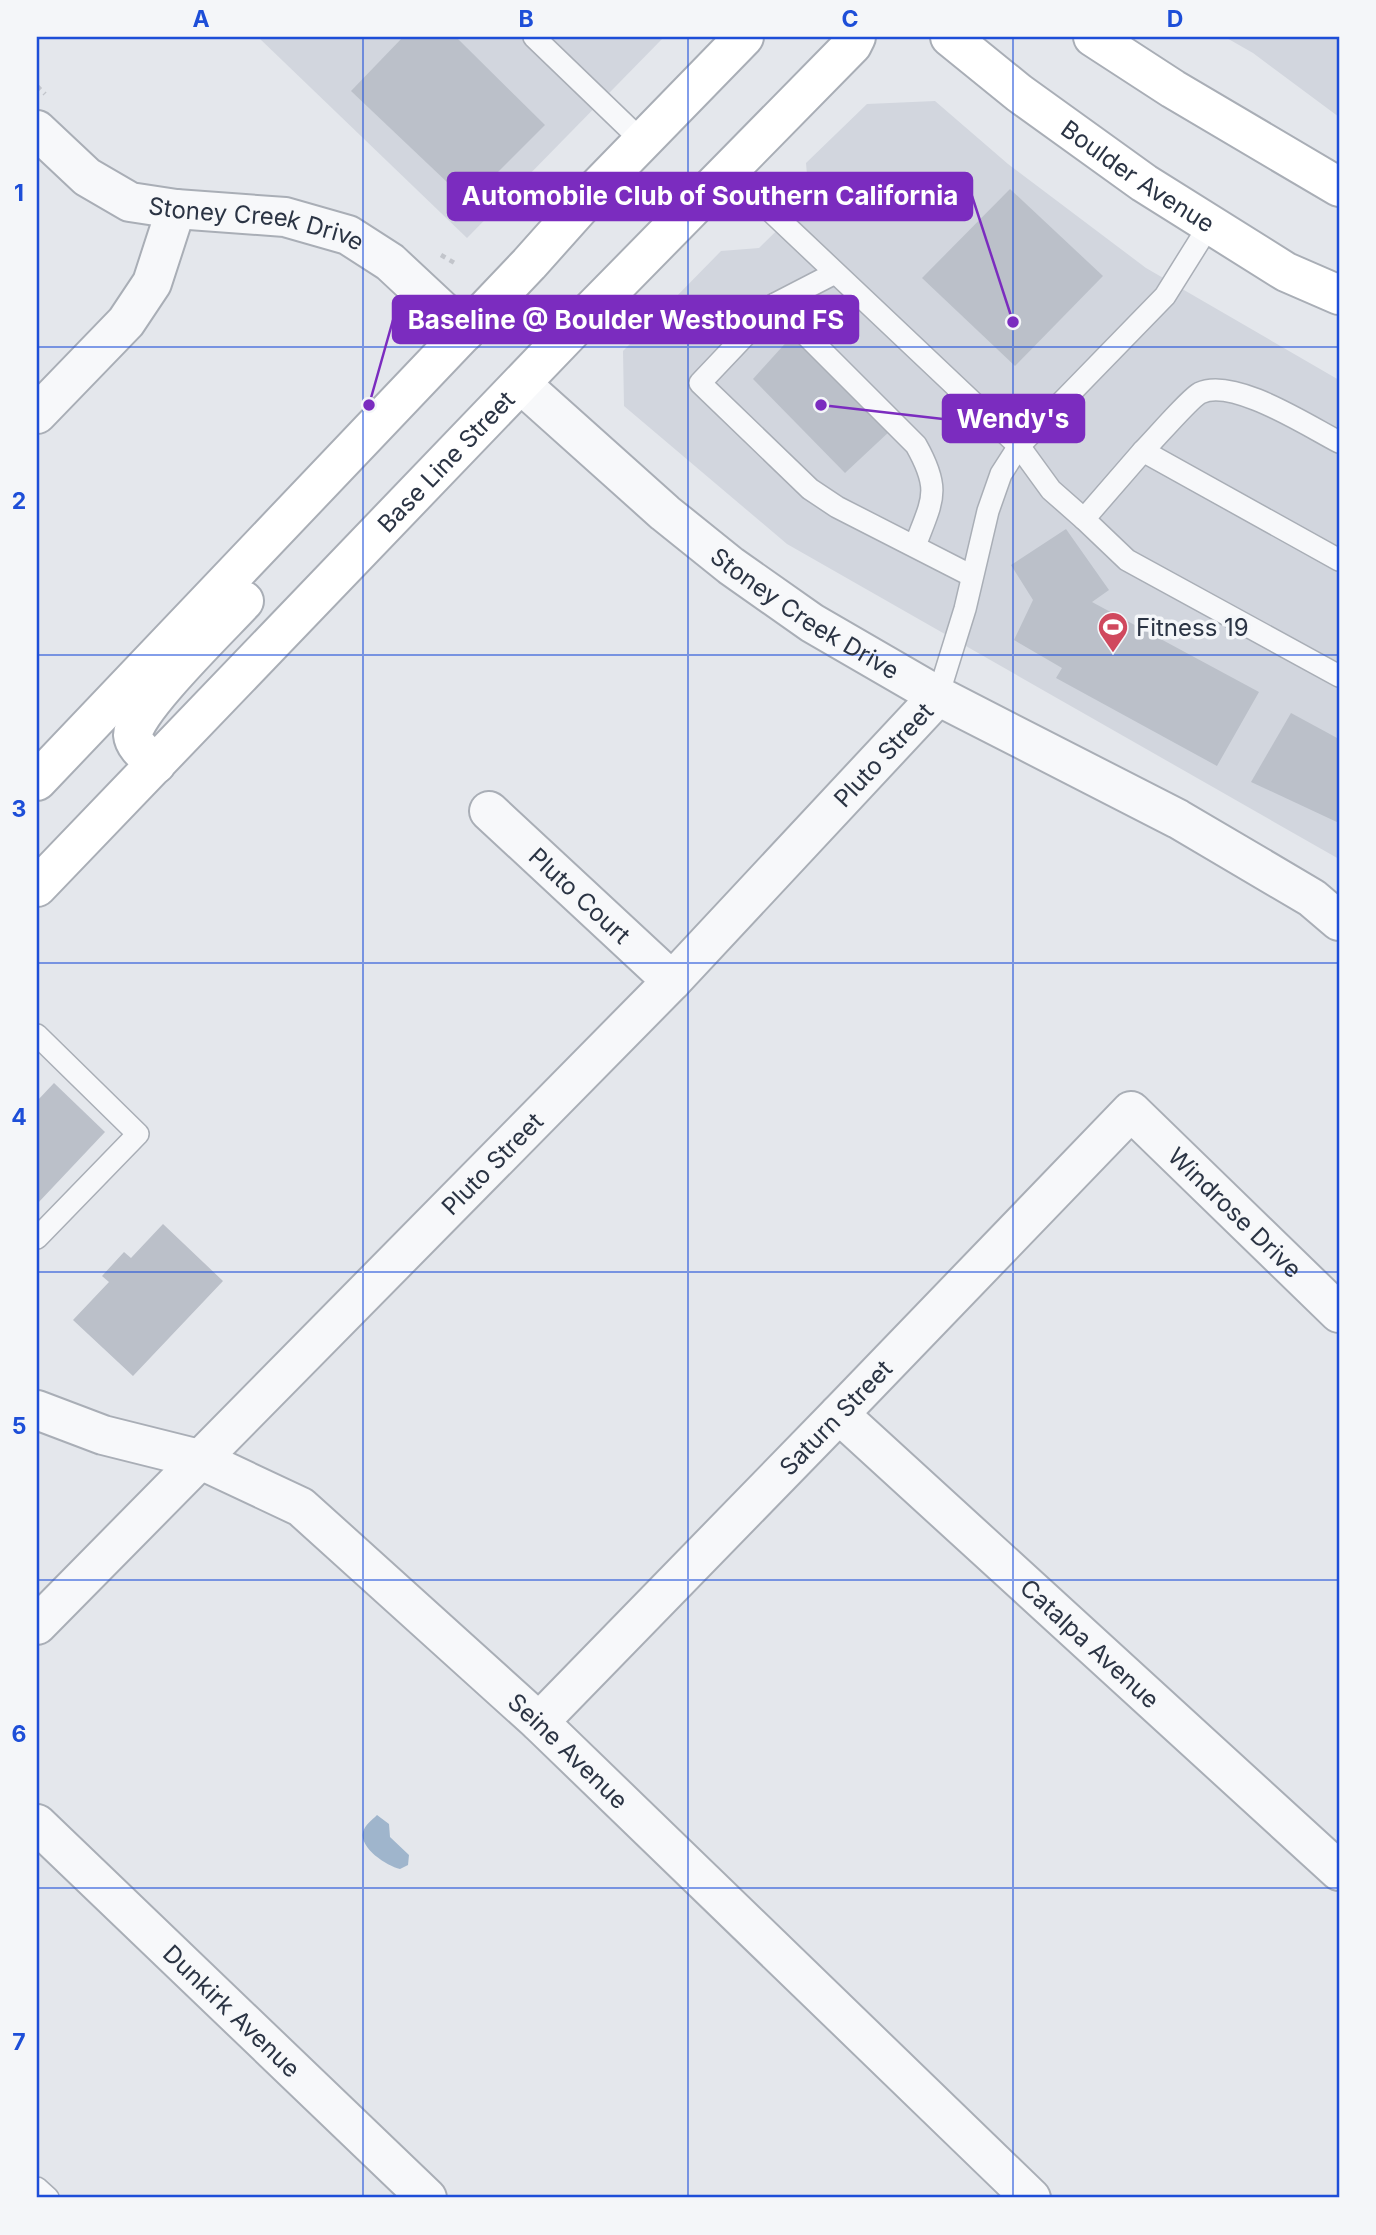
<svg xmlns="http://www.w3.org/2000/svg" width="1376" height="2235" viewBox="0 0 1376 2235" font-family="Inter,sans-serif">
<rect width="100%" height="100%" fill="#e4e7ec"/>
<!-- built -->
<g fill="#d2d6de">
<polygon points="258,37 664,37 467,238"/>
<polygon points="1225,37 1339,37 1339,117 1253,53"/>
<polygon points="935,101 1008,164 1146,268 1339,380 1339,859 787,544 624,406 623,351 721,251 759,248 809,199 806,163 867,104"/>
</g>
<!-- water -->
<path fill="#9fb5cc" d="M377,1815L389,1824L390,1837L409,1855L408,1865L400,1869C387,1866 359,1848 363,1832C365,1825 372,1820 377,1815Z"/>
<!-- building -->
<g fill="#bbc0c9">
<polygon points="403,37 456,37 545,125 468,202 351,91"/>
<polygon points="1010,189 1103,276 1015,366 922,278"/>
<polygon points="791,337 891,430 845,473 753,379"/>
<polygon points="1066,529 1109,590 1092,602 1259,692 1217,766 1056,678 1062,668 1014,640 1033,600 1011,565"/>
<polygon points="1291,713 1339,739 1339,823 1251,782"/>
<polygon points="54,1083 105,1132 37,1204 37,1101"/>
<polygon points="163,1224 223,1281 133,1376 73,1320 109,1282 102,1276 124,1252 131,1258"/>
</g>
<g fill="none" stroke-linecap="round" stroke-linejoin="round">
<!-- lane casing -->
<g stroke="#a9aeb6" stroke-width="24">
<g id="lane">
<polyline points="534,37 642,141"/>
<polyline points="727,170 1019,446 1051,490 1084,519 1143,451 1339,560"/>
<polyline points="835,273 775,304 700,383 810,489 837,507 972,576"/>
<path d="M775,304L916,445C942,491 932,500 915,546"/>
<path d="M1143,451C1154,440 1190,398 1200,393C1233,377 1308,426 1339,442"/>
<polyline points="1084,519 1127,560 1339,676"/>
<polyline points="938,696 965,609 988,511 1001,474 1019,446 1165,296 1210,224"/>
<polyline points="37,1035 138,1134 37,1238"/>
<polyline points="37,2188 48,2198"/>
</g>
</g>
<!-- street casing -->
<g stroke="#a9aeb6" stroke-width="42">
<g id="street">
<path id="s1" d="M37,130L87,177L130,202L176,209L285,217L348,235L390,262L465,332"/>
<path id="s2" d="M521,384L665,513L731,566L812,623L938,696L1178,819L1312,898L1339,921"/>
<polyline points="37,414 126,322 152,283 176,209"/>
<path id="s3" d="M489,811L672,981"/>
<path id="s4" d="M37,1410L103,1435L199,1459L301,1507L539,1722L1031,2198"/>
<path id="s5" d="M839,1414L1339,1871"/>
<path id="s6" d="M37,1625L672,981L938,696"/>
<path id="s7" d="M539,1722L839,1414L1131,1111L1339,1313"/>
<path id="s8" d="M37,1824L427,2198"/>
</g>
</g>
<!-- secondary casing -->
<g stroke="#a9aeb6" stroke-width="42">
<g id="secondary">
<path id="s9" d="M950,37L1019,93L1144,183L1286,272L1339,295"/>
<polyline points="1093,37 1173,89 1339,187"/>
<path d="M156,764C148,756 134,747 133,735C132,712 224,623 244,601"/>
<polyline points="37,781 529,264 596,189 744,37"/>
<path id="s10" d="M37,887L571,331L852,45L856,37"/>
</g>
</g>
<!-- path -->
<g stroke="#c2c5cb" stroke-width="4.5" stroke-dasharray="5 5" stroke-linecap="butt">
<polyline points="37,86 45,94"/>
<polyline points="441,255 458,265"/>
</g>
<!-- lane -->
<use href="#lane" stroke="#f7f8fa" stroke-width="21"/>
<!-- street -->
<use href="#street" stroke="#f7f8fa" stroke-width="38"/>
<!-- secondary -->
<use href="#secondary" stroke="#fff" stroke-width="38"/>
</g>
<!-- grid -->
<path fill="none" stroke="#1d4ed8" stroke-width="2" stroke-opacity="0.55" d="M363,37V2198M688,37V2198M1013,37V2198M37,347H1339M37,655H1339M37,963H1339M37,1272H1339M37,1580H1339M37,1888H1339"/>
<!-- icons -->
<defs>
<g id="stadium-pin" transform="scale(1.575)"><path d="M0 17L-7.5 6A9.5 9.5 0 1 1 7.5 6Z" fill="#d0495e" stroke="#f4f6f9"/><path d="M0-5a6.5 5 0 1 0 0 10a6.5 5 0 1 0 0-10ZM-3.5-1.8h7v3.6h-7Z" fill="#fff"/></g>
</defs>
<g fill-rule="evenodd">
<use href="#stadium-pin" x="1113" y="627"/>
</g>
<g text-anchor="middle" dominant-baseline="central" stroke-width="7" stroke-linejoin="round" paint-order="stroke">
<!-- street labels -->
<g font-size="24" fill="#2b3444" stroke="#f4f6f9">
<text stroke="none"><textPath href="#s9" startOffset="234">Boulder Avenue</textPath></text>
<text stroke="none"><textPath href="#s1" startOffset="247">Stoney Creek Drive</textPath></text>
<text stroke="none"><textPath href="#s10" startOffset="590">Base Line Street</textPath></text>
<text stroke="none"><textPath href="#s2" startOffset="366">Stoney Creek Drive</textPath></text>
<text stroke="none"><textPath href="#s6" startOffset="1214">Pluto Street</textPath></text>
<text stroke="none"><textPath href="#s3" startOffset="124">Pluto Court</textPath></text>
<text stroke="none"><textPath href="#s6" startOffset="648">Pluto Street</textPath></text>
<text stroke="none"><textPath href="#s7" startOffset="996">Windrose Drive</textPath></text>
<text stroke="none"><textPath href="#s7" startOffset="425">Saturn Street</textPath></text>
<text stroke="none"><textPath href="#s5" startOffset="340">Catalpa Avenue</textPath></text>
<text stroke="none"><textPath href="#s4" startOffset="644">Seine Avenue</textPath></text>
<text stroke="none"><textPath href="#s8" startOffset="270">Dunkirk Avenue</textPath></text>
</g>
<!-- poi labels -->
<g font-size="24" fill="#2b3444" stroke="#f4f6f9" text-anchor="start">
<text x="1136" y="627">Fitness 19</text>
</g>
</g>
<!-- callouts -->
<path fill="none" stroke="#7b2cbf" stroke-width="2.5" d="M1013 322L972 196M369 405L393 320M821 405L943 419"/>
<g fill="#7b2cbf" stroke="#f4f6f9" stroke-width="2.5">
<circle cx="1013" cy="322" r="7"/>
<circle cx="369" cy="405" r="7"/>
<circle cx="821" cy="405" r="7"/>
</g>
<g fill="#7b2cbf" stroke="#7b2cbf" stroke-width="2.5">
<rect x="448" y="173" width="524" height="47" rx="7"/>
<rect x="393" y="296" width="465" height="47" rx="7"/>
<rect x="943" y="395" width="141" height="47" rx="7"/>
</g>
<g font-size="26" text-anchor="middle" font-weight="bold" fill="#fff">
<text x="710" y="205">Automobile Club of Southern California</text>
<text x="626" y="329">Baseline @ Boulder Westbound FS</text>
<text x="1013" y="428">Wendy's</text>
</g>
<!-- border -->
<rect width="1376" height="2235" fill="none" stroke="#f4f6f9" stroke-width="77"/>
<rect x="38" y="38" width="1300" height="2158" fill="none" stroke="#1d4ed8" stroke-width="2.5"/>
<g font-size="23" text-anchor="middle" font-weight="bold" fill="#1d4ed8">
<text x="201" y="27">A</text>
<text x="526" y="27">B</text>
<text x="850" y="27">C</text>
<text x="1175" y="27">D</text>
<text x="19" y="201">1</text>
<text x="19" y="509">2</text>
<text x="19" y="817">3</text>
<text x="19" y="1125">4</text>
<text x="19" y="1434">5</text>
<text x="19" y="1742">6</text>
<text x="19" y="2050">7</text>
</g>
</svg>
